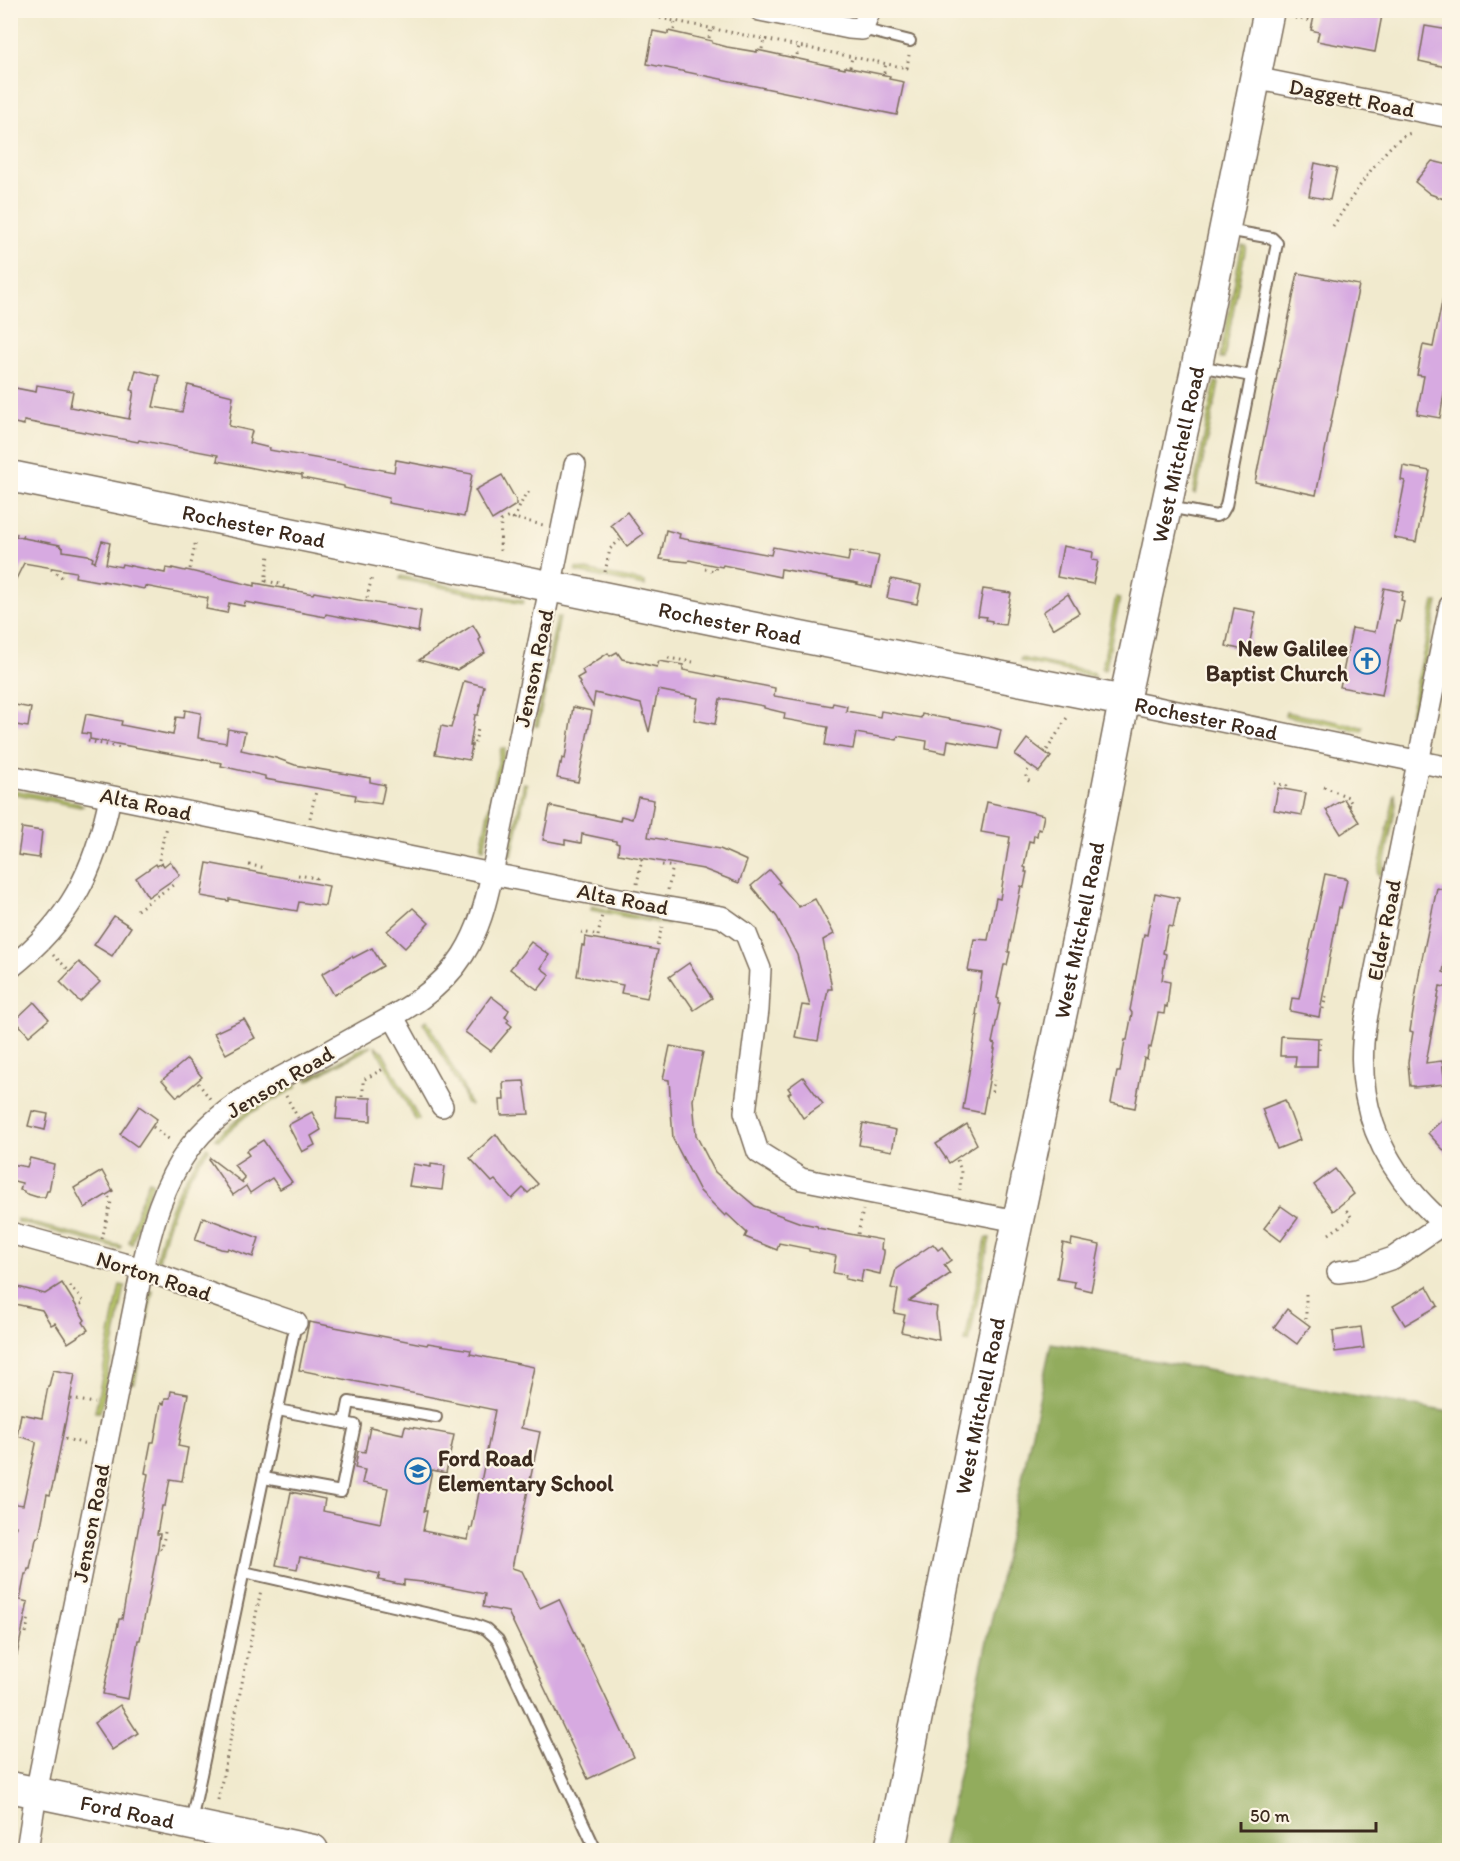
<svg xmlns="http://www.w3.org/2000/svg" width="1460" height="1861" viewBox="0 0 1460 1861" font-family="Itim,sans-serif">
<rect width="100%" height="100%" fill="#fcf5e5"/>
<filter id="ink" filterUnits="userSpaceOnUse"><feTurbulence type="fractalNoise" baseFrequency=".0167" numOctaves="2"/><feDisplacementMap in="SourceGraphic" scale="12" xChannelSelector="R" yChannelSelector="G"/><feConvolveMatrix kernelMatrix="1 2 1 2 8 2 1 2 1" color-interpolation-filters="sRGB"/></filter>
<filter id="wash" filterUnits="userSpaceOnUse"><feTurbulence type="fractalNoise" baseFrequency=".008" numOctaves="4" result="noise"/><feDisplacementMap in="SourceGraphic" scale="24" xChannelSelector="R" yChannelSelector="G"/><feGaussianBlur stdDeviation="1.35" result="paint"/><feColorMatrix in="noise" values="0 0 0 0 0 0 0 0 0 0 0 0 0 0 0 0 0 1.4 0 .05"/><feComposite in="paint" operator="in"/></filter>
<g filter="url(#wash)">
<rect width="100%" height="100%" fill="#f1eace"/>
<!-- green -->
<g fill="#b8c769" stroke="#7a7844" stroke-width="1.5">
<polygon points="1242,245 1246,246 1224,359 1220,358"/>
<polygon points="1215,382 1219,383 1196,494 1193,493"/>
<polygon points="576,568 645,582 645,586 577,572 575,571"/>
<polygon points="401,576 520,600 524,601 523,604 400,579"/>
<polygon points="1116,597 1120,598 1106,667 1105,670 1102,669"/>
<polygon points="1434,602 1438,602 1414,715 1408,725"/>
<polygon points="557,617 560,617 538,726 535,726"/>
<polygon points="1021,658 1094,673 1095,677 1020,661"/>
<polygon points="1286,712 1363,727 1362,731 1285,716"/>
<polygon points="501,748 505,749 484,849 481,848"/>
<polygon points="524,783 527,784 512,856 509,855"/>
<polygon points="10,789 75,802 83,806 80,807 11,793"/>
<polygon points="1395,793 1396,805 1382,875 1378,874"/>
<polygon points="592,906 609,910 609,912 610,910 648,918 648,920 650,918 668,922 668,925 591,910"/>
<polygon points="427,1020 463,1087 470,1105 466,1104 463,1093 426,1027 423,1022"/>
<polygon points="371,1045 371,1047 308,1081 307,1079 355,1053 355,1051"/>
<polygon points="375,1046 382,1051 419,1119 416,1121"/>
<polygon points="296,1084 297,1087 247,1115 218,1140 215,1138 248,1111"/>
<path d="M207,1147L209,1149C182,1182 167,1219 159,1261L156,1260C165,1215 178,1183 207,1147Z"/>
<polygon points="149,1181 153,1183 144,1204 132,1244 129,1242 139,1205"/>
<polygon points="17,1219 121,1246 120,1249 29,1225 29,1223 27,1225 17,1222"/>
<polygon points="986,1238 990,1238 989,1242 969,1342 965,1342"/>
<polygon points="120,1285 125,1286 100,1412 95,1412"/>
<polygon points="150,1291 153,1291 135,1383 131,1383"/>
</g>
<!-- forest -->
<polygon fill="#92ac5d" stroke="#666b3e" stroke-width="1.5" points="1051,1343 1449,1412 1449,1850 942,1850"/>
<g id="blocks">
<!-- building -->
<g fill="#d7aae1">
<polygon points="1323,10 1383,10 1375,52 1317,41 1319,32 1311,30 1315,12 1323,13"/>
<polygon points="1425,26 1449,30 1447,41 1449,42 1449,51 1446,67 1419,61"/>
<polygon points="653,31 668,34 668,31 712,41 712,43 727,47 757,52 757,50 845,69 845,67 890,76 889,79 904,82 897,115 647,64"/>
<polygon points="1432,161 1449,165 1449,193 1444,199 1430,194 1415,182"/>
<polygon points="1315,163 1337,168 1330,200 1309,196"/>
<polygon points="1298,273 1359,285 1316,495 1255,482"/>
<polygon points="1443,297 1449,297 1449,382 1446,381 1440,418 1417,414 1424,376 1417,375 1423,345 1433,347"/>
<polygon points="136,370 160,376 153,407 182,412 188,385 233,396 229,426 252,431 249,443 270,448 269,450 394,472 396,460 472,474 464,517 388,503 389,498 344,488 344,486 302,478 302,475 275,471 274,472 217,461 218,455 139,440 138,442 24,421 24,425 10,422 10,387 36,392 37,385 73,391 70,407 129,419 134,391 131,390"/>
<polygon points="1403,466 1430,471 1416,542 1394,538 1405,481 1401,480"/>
<polygon points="502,475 516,500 516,505 492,520 475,490"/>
<polygon points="627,512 643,534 627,546 611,525"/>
<polygon points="666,530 680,534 679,538 771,555 773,547 848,561 850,551 879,556 872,587 857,584 858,583 781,569 780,577 723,565 722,567 689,560 688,562 660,559"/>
<polygon points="13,536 60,545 61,547 63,548 63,551 88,555 93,558 92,561 95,562 102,541 110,543 106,564 121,567 122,564 165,573 166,568 172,569 172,568 185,571 186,570 255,586 255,583 313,594 314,592 421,611 418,632 326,614 325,617 245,602 244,606 229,603 227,613 206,609 208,598 145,586 144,589 103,581 103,582 75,577 76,572 24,563 10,591 10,538 12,538"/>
<polygon points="1063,546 1093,552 1092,560 1098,561 1093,584 1057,577"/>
<polygon points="891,579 921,585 917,604 887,598"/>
<polygon points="1384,588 1403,592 1401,600 1404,601 1400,622 1396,621 1382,695 1340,687 1352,628 1375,632"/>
<polygon points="983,589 1011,593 1005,625 992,623 992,621 986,620 987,617 978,616"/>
<polygon points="1068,594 1079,613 1053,629 1043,612"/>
<polygon points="1234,608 1256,612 1248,651 1226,646"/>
<polygon points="473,625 481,638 479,640 485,653 457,670 419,660"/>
<polygon points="617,652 622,659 657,667 659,661 683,665 683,670 775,688 774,696 832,706 833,703 847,706 846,711 880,717 881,711 921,718 922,714 991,727 1001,730 997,749 948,740 946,753 926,749 927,741 898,736 897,740 856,733 853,749 825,745 828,727 784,719 785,713 764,708 764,706 727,699 720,699 715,724 694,720 698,698 658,690 649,732 641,704 595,693 593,706 579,684 580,683 577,678 584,674 582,670 608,653 610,656"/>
<polygon points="464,681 484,686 479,710 478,715 475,715 470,746 472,746 469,760 435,754 441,726 451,728"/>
<polygon points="10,704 31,708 28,727 10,724"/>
<polygon points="573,707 592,711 578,782 557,778 560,763 561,764 562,758 565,759"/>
<polygon points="185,710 201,713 198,738 226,743 228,729 245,732 241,750 276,758 295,765 370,778 370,782 385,785 381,804 355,800 356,795 265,779 265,776 221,766 222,763 90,739 90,734 82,733 86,714 122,721 121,725 173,735 176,717 184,718"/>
<polygon points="1027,739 1051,757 1039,772 1015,755"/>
<polygon points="1278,788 1306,793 1302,815 1274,810"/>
<polygon points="638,797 654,800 648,837 720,849 747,861 739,883 703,869 618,854 619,844 616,843 616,841 582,834 581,843 565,840 565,844 543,840 550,806 620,821 621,816 632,819"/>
<polygon points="1344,799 1359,822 1341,834 1326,810"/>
<polygon points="987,802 1044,815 1041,830 1038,829 1037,836 1034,835 1033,842 1029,841 1024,867 1026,868 1025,872 1027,872 1024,887 1021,886 1008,952 1010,952 1007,965 1004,965 997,998 999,999 998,1004 1000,1004 992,1043 995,1044 994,1049 995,1049 983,1113 963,1109 974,1042 978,1015 976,1015 982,973 968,971 974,939 988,940 996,898 1000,899 1010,837 981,832"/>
<polygon points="22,828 42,831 39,858 18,855"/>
<polygon points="170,861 180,875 148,897 136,878 156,864 157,866 162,863 164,866"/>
<polygon points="207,863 329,886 325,906 299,902 297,911 229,899 229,901 201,896"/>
<polygon points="770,870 780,882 778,883 799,907 815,899 834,934 823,940 832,989 828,989 818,1041 795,1037 802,1005 810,1006 797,955 777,917 751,886"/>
<polygon points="1325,874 1345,878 1344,879 1347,880 1341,908 1339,907 1319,1017 1290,1011 1292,998 1299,999"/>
<polygon points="1437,888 1449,891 1449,939 1443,972 1449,974 1449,988 1440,986 1426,1063 1442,1061 1445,1084 1414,1087 1414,1086 1410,1086 1408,1062 1413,1032 1410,1031 1420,968"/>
<polygon points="1155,893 1179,898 1173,927 1168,926 1163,953 1166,954 1162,980 1170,982 1167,1007 1165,1006 1164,1014 1158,1013 1151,1048 1149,1047 1147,1059 1144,1058 1135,1108 1111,1103 1117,1072 1120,1072 1125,1040 1127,1040 1132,1013 1130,1010 1144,934 1147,935"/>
<polygon points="413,908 429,923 405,948 387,931"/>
<polygon points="114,916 131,927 112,956 94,945"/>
<polygon points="585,937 658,950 647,998 621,993 623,985 577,976 582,945 584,946"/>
<polygon points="531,942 549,955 541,968 550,975 538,990 510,969"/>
<polygon points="372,948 383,966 334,995 322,974 352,956 353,958"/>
<polygon points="79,962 100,982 80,1002 60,982"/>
<polygon points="689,963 712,998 694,1010 686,998 681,995 669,977"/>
<polygon points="491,996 509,1010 505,1017 509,1020 507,1022 512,1026 491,1051 465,1032"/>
<polygon points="34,1002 49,1019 29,1036 15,1020"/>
<polygon points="244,1019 255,1038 226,1054 214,1033"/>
<polygon points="1281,1036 1318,1038 1317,1067 1295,1067 1296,1056 1280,1056"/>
<polygon points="670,1046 703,1052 693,1100 696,1135 715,1172 755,1206 801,1223 817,1226 818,1228 882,1240 881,1249 884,1250 884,1253 880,1274 863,1270 861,1282 845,1279 846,1275 833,1273 836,1256 809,1251 809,1249 779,1243 777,1250 745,1237 747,1233 727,1214 725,1216 700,1191 673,1139 669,1080 663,1079"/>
<polygon points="187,1059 202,1077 181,1095 180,1094 177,1097 162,1080"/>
<polygon points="803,1077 823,1104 803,1118 788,1094 791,1092 788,1088"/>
<polygon points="524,1081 529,1114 501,1115 500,1100 504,1100 503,1082"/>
<polygon points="338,1097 371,1098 371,1121 336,1119"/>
<polygon points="1285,1100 1300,1140 1277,1149 1262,1109"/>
<polygon points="139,1106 157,1119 138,1147 120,1134"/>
<polygon points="32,1111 48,1114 45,1130 28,1126"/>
<polygon points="312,1112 321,1130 311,1136 315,1145 302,1152 288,1125"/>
<polygon points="1449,1114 1449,1156 1428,1133"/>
<polygon points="863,1123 896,1130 892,1151 859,1145"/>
<polygon points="967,1124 977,1144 949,1163 936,1144"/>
<polygon points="496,1134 510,1154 538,1184 528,1193 523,1188 512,1199 495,1180 492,1182 470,1158"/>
<polygon points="263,1140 292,1182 280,1189 272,1178 250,1193 246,1186 233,1195 209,1160 210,1158 243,1183 242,1181 245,1178 234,1165 249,1155 246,1151"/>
<polygon points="30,1158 54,1164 49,1191 47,1191 45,1197 37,1197 24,1193 24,1191 20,1190 22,1183 10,1180 10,1164 27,1167"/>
<polygon points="413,1164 431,1167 431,1164 445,1166 442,1190 409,1186"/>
<polygon points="1335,1169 1354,1194 1333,1211 1314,1185"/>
<polygon points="102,1171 113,1191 85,1208 74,1188"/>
<polygon points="1281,1206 1298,1218 1281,1241 1264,1228"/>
<polygon points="203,1217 259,1238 253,1257 228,1248 227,1250 221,1249 195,1240"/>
<polygon points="1072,1239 1100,1245 1091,1291 1074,1287 1075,1282 1057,1279 1063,1243 1071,1245"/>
<polygon points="933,1244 938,1250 942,1247 951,1260 944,1265 950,1274 909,1301 937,1307 936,1314 939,1340 901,1332 905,1315 894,1313 898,1290 891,1288 896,1269"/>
<polygon points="62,1283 85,1320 83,1322 88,1330 68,1343 55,1323 51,1325 42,1310 10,1303 10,1285 45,1294"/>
<polygon points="1427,1286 1438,1306 1405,1325 1393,1306"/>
<polygon points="1287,1309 1310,1326 1297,1344 1274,1327"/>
<polygon points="309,1322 427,1345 428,1343 471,1350 470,1354 534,1367 521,1428 540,1432 512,1568 522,1571 540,1608 559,1599 634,1757 588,1779 508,1612 483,1607 485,1594 422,1582 404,1580 404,1585 378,1580 380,1574 300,1557 297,1569 276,1565 291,1492 325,1499 323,1511 381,1523 388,1488 362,1483 365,1470 355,1468 358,1451 365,1452 370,1427 403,1434 405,1426 454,1435 446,1473 432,1470 424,1511 427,1511 423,1531 468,1540 470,1528 472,1528 495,1410 299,1370"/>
<polygon points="1361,1327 1364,1348 1335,1352 1333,1331"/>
<polygon points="53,1370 75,1374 53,1484 50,1495 47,1494 39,1537 37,1537 36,1539 30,1569 28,1569 27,1574 25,1574 20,1600 28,1602 17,1655 10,1655 10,1555 16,1526 10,1525 10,1503 23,1505 36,1444 36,1442 29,1439 17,1436 21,1414 42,1418 48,1386 49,1386"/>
<polygon points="171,1391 188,1394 178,1446 188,1448 182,1481 170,1479 165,1506 162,1506 157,1534 160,1534 158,1548 140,1640 138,1640 128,1699 103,1694 119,1619 122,1619 148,1474 145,1473 151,1442 154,1442 161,1403 164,1404 165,1398 170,1398"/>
<polygon points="120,1705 138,1733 112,1750 94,1723"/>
</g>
</g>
</g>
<g filter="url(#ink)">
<use href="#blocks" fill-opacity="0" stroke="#7b6d5c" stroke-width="1.5"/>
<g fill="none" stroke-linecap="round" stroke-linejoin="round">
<!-- lane casing -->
<g stroke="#7b6d5c" stroke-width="14">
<g id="lane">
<polyline points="862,29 910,41"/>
<polyline points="1199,366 1251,376"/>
<polyline points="1169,507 1216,516 1222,513 1226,506 1277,243 1272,238 1227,230"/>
<polyline points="345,1423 349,1402 436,1417"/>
<polyline points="264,1478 341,1492 355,1425 278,1410"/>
<polyline points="244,1572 473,1624 486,1629 498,1640 594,1846 594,1850"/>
<polyline points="191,1822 296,1323"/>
</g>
</g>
<!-- street casing -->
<g stroke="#7b6d5c" stroke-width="24">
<g id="street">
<polyline points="760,10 849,28 862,29 870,10"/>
<polyline points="1254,78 1450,117"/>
<path d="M1450,606L1371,993C1368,1010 1364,1027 1363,1043C1359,1102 1377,1151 1415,1195C1426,1208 1439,1219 1450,1231"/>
<path id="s1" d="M1124,701L1450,768"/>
<polyline points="10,776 492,874 645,904 722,917 746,934 760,969 758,1010 745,1112 758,1152 801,1179 1017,1221"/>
<path d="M10,968C70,921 95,871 110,797"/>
<polyline points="393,1017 442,1106"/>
<polyline points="10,1233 142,1269 225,1299 296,1323"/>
<polyline points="1338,1272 1361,1269 1393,1258 1450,1219"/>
<path d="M27,1850L36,1793L142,1269C152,1225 163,1184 190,1147C223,1104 274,1081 320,1057C336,1048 352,1039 368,1030C404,1011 441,990 463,955C479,930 486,902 492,874L575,465"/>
</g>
</g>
<!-- secondary casing -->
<g stroke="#7b6d5c" stroke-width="33">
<g id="secondary">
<path id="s2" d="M10,476L740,625L1124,701"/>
<path id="s3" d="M10,1787L313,1850"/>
<path id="s4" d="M890,1850L990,1353L1083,912L1124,701L1197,365L1269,10"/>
</g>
</g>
<!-- path -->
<g stroke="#7b6d5c" stroke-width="3" stroke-dasharray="1.5 4.5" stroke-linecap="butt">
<polyline points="660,18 907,68 909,55"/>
<polyline points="1295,18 1312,21"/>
<polyline points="674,30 675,21"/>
<polyline points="709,38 711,28"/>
<polyline points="762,49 764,39"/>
<polyline points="797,55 799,46"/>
<polyline points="850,67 852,57"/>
<polyline points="884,73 886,63"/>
<path d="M1333,226C1347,206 1390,133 1413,133"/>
<polyline points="514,519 525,495 530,491"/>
<polyline points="10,533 25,536"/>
<polyline points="500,551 501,521 509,517 543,525"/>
<polyline points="51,569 63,578"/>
<polyline points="190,569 196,540"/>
<polyline points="705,569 715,571 716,566"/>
<polyline points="605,572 610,549 620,540"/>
<polyline points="266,581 280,584 289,590"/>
<polyline points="265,582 269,555"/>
<polyline points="367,598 372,576"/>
<polyline points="668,658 693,662"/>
<polyline points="88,741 121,748"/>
<polyline points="471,745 474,746 478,729"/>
<polyline points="1047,750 1068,716"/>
<polyline points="1028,770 1026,773 1026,779 1032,783"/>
<polyline points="1274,783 1287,786 1286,789"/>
<polyline points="1324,787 1348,797 1352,804 1349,806"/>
<polyline points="310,818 316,791"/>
<polyline points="159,860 166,826"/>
<polyline points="249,865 266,868"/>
<polyline points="662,865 673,867"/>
<polyline points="298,875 316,878 316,882"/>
<polyline points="637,884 642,859"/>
<polyline points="668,890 673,866"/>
<polyline points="137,910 173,885"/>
<polyline points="581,932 598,935"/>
<polyline points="598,936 602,915"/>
<polyline points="657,945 662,927"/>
<polyline points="53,955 69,970"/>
<polyline points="1323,1009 1326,996"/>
<polyline points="1319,1050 1320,1037"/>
<polyline points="198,1083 211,1100"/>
<polyline points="992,1092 994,1080"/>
<polyline points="286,1096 298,1118"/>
<polyline points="363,1096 363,1080 385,1068"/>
<polyline points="153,1127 171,1141"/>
<polyline points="957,1160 961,1170 960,1190"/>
<polyline points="858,1234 863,1210"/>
<polyline points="1329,1234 1352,1218 1347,1211 1344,1213"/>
<polyline points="102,1239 111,1202 108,1196"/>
<polyline points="70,1286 84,1302 78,1306"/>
<polyline points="1306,1294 1306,1319"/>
<polyline points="71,1399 95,1403"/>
<polyline points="65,1439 87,1444"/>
<polyline points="160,1548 162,1549 165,1532"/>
<polyline points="26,1633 29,1616"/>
<polyline points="218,1800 261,1590"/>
</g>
<!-- lane -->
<use href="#lane" stroke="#fff" stroke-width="10"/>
<!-- street -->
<use href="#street" stroke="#fff" stroke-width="21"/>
<!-- secondary -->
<use href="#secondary" stroke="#fff" stroke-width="30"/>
</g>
</g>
<!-- icons -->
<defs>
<g id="church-ring" transform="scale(1.35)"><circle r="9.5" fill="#fcf5e5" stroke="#1f6fb2" stroke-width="1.5"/><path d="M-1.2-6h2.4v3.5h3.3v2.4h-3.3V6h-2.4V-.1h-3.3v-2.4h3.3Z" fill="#1f6fb2"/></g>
<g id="school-ring" transform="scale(1.35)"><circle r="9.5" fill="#fcf5e5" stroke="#1f6fb2" stroke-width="1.5"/><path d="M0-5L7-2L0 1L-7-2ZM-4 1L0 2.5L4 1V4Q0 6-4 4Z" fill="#1f6fb2"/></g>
</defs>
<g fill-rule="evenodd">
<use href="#church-ring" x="1367" y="661"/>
<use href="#school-ring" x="418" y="1471"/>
</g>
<g text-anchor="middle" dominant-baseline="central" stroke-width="4.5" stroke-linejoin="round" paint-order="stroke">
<!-- street labels -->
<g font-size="22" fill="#3b2a1e" stroke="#fcf5e5">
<text transform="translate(1352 98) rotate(11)">Daggett Road</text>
<text stroke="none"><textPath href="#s4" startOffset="1425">West Mitchell Road</textPath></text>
<text stroke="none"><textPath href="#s2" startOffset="249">Rochester Road</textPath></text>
<text stroke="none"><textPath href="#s2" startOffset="735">Rochester Road</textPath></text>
<text transform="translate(534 668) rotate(-78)">Jenson Road</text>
<text stroke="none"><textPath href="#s1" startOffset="84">Rochester Road</textPath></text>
<text transform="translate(146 804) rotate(12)">Alta Road</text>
<text transform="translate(623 899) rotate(11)">Alta Road</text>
<text stroke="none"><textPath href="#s4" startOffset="939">West Mitchell Road</textPath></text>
<text transform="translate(1384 930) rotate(-79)">Elder Road</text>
<text transform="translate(280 1082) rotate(-31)">Jenson Road</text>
<text transform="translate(154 1276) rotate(18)">Norton Road</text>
<text stroke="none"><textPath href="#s4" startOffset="453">West Mitchell Road</textPath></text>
<text transform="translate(91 1523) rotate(-79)">Jenson Road</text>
<text stroke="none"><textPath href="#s3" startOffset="120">Ford Road</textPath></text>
</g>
<!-- poi labels -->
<g font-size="22" font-weight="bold" fill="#3b2a1e" stroke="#fcf5e5" text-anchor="end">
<text x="1348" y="648">New Galilee<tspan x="1348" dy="25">Baptist Church</tspan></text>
<text x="438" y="1458" text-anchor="start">Ford Road<tspan x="438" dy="25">Elementary School</tspan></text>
</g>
</g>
<!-- margin -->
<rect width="1460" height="1861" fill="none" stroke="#fcf5e5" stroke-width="36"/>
<!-- scale -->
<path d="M1241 1822v9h135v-9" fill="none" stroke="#3b2a1e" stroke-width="3"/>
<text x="1250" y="1822" font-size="18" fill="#3b2a1e" stroke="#fcf5e5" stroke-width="4.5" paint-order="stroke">50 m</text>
</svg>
